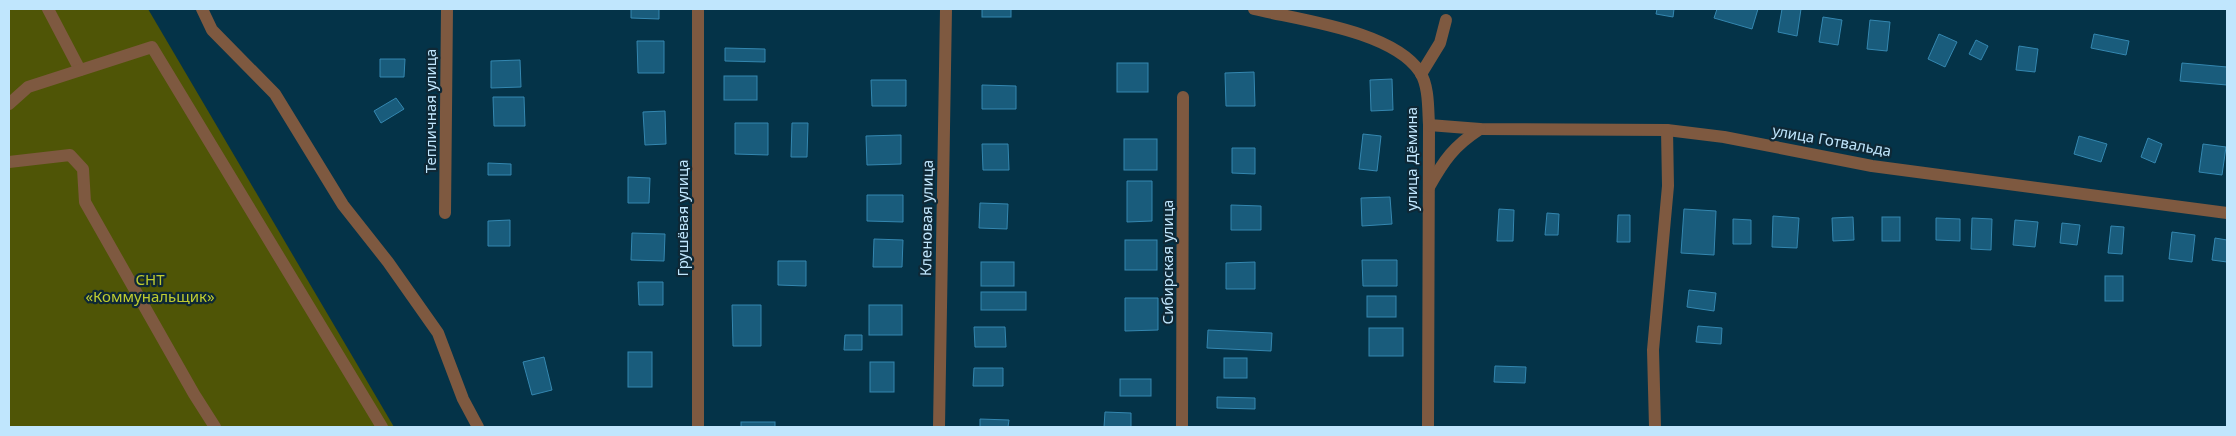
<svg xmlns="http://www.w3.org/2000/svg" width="2236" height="436" viewBox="0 0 2236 436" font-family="'Noto Sans',sans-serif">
<rect width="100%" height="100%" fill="#043348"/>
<!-- green -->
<polygon fill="#4f5506" points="9,9 148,9 394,427 9,427"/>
<!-- building -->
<g fill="#195c7c" stroke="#3487b0">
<polygon points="631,9 659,9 659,19 631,18"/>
<rect x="982" y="9" width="29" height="8"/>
<polygon points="1657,9 1674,9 1673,17 1656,14"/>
<polygon points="1717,9 1758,9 1752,29 1714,18"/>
<polygon points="1782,9 1801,9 1797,36 1778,32"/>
<polygon points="1823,17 1842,20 1838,45 1819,42"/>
<polygon points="1870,20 1890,22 1887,51 1867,49"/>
<polygon points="1939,34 1957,42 1945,67 1928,59"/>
<polygon points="2094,34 2129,41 2126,55 2091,48"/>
<polygon points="1976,40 1988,46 1981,60 1969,54"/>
<polygon points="637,41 664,41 664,73 638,73"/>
<polygon points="2019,46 2038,49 2035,72 2016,70"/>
<polygon points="725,48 765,49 765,62 725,61"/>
<polygon points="380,59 405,59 404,77 380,77"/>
<polygon points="520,60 521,87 491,88 491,61"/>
<rect x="1117" y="63" width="31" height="29"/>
<polygon points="2182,63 2227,67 2227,85 2180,81"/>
<polygon points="1254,72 1255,106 1226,106 1225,73"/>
<rect x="724" y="76" width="33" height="24"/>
<polygon points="1392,79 1393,110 1371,111 1370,80"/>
<polygon points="871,80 906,80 906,106 872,106"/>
<polygon points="982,85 1016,86 1016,109 982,109"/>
<polygon points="493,97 524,97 525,126 494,126"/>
<polygon points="396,98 404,109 381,123 374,111"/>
<polygon points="665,111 666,144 645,145 643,112"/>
<polygon points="735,123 768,123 768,155 735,154"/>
<polygon points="792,123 808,123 807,157 791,157"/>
<polygon points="1363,134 1381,136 1377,171 1359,169"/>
<polygon points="901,135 901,164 867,165 866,136"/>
<polygon points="2079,136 2107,144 2101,162 2074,154"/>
<polygon points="2148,138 2162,144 2155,163 2141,157"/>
<rect x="1124" y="139" width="33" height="31"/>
<polygon points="982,144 1008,144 1009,170 983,170"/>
<polygon points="2203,144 2226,147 2222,175 2199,172"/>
<polygon points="1232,148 1255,148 1255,174 1232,173"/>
<polygon points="488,163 511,164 511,175 488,175"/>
<polygon points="628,177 650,178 649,203 628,203"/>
<polygon points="1127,181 1152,181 1152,221 1127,222"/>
<polygon points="867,195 903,195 903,222 867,221"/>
<polygon points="1390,197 1392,224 1362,226 1361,198"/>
<polygon points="980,203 1008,204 1007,229 979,228"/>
<polygon points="1231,205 1261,206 1261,230 1231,230"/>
<polygon points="1499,209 1514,210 1513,241 1497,241"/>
<polygon points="1684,209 1716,211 1714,255 1681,253"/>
<polygon points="1547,213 1559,214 1558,235 1545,235"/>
<polygon points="1618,215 1630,215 1630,242 1617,242"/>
<polygon points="1773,216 1799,218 1797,248 1772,247"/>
<polygon points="1853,217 1854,240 1833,241 1832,218"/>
<rect x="1882" y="217" width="18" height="24"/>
<polygon points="1936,218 1960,219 1960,241 1936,240"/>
<polygon points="1972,218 1992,219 1991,250 1971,249"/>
<polygon points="1733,219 1751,220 1751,244 1733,244"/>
<polygon points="510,220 510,246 488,246 488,221"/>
<polygon points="2015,220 2038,222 2035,247 2013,245"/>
<polygon points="2062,223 2080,225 2077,245 2060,243"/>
<polygon points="2111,226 2124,227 2122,254 2108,253"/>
<polygon points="2172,232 2195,235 2192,262 2169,259"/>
<polygon points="632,233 665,234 664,261 631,260"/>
<polygon points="2215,238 2227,240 2227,262 2212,260"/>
<polygon points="874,239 903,240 902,267 873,267"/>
<rect x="1125" y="240" width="32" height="30"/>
<polygon points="1362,260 1397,260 1397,286 1363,286"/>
<polygon points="778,261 806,261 806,286 778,285"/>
<rect x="981" y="262" width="33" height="24"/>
<polygon points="1255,262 1255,289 1226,289 1226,263"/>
<rect x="2105" y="276" width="18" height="25"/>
<polygon points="638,282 663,282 663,305 639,305"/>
<polygon points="1689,290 1716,293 1714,311 1687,307"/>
<rect x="981" y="292" width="45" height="18"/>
<rect x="1367" y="296" width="29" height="21"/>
<polygon points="1125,298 1158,298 1158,330 1125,331"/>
<polygon points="732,305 761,305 761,346 733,346"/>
<rect x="869" y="305" width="33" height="30"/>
<polygon points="1698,326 1722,328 1721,344 1696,342"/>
<polygon points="974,327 1005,327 1006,347 975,347"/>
<rect x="1369" y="328" width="34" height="28"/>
<polygon points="1208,330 1272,333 1271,351 1207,348"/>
<polygon points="845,335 862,335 862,350 844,350"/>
<rect x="628" y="352" width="24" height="35"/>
<polygon points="544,357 552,390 532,395 523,362"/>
<rect x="1224" y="358" width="23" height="20"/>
<rect x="870" y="362" width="24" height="30"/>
<polygon points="1495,366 1526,367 1525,383 1494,382"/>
<polygon points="974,368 1003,368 1003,386 973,386"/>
<rect x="1120" y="379" width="31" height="17"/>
<polygon points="1217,397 1255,398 1255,409 1217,408"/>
<polygon points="1105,412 1131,413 1131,427 1104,427"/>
<polygon points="980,419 1009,420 1008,427 980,427"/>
<rect x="741" y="422" width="34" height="5"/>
</g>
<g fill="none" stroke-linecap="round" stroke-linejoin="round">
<!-- minor -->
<g stroke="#7e5940" stroke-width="12">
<polyline points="48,9 80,70"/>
<polyline points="202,9 212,30 275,94 343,205 388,262 438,333 463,399 478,427"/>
<path d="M1254,9C1300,20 1393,31 1420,72C1429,86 1428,109 1429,125L1428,427"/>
<polyline points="1421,74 1440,43 1446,20"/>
<polyline points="9,104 28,87 152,47 382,427"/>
<polyline points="1429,125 1480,129 1667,130 1724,137 1872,166 2227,213"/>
<polyline points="9,162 70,155 83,169 85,202 194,394 215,427"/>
<path d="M1429,187C1444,160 1454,146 1480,129"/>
<polyline points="445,213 447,9"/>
<polyline points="698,427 698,9"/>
<polyline points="939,427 946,9"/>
<polyline points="1182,427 1183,97"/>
<polyline points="1655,427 1653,350 1668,186 1667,130"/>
</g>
</g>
<g text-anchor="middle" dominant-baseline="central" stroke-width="4.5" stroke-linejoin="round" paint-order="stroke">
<!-- street labels -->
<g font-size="15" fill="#c0e6fd" stroke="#0e2836">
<text transform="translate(430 111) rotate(-90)">Тепличная улица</text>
<text transform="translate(1832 140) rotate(10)">улица Готвальда</text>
<text transform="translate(1411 159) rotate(-90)">улица Дёмина</text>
<text transform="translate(682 218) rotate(-90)">Грушёвая улица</text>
<text transform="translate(926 218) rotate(-89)">Кленовая улица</text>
<text transform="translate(1167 262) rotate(-90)">Сибирская улица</text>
</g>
<!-- park labels -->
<g font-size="15" fill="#bfcc31" stroke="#0e2836">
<text x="150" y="279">СНТ<tspan x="150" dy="17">«Коммунальщик»</tspan></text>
</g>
</g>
<!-- border -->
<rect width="2236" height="436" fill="none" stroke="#c0e6fd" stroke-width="20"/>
</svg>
